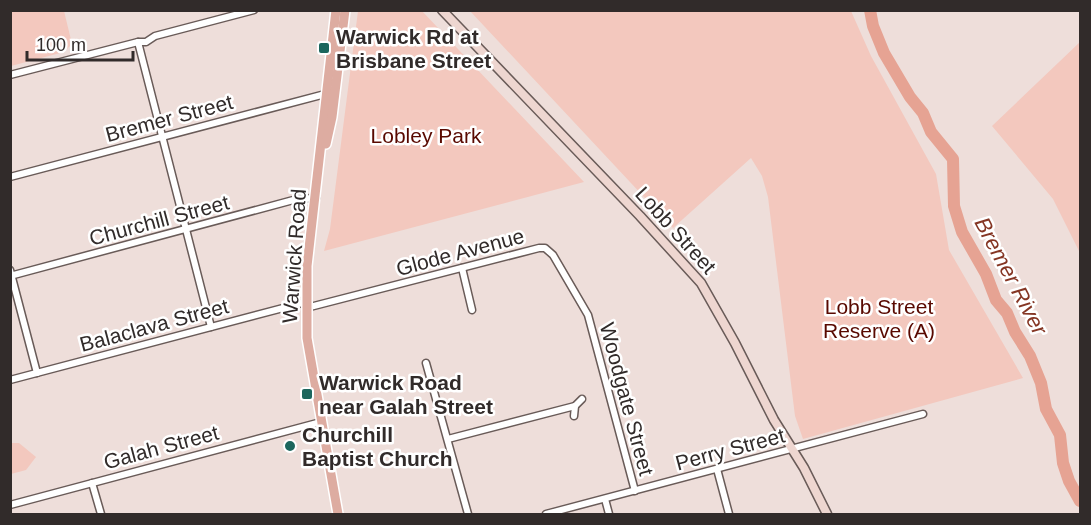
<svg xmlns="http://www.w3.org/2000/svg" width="1091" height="525" viewBox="0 0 1091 525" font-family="Helvetica,sans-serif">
<rect width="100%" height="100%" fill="#eededa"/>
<!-- green -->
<g fill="#f3c8be">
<polygon points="11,10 64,11 72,44 64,52 11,66"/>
<polygon points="358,11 422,11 584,182 324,251 330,229"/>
<polygon points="470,11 851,11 871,56 936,174 949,250 1023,378 803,439 795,416 768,197 762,176 751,158 673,228"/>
<polygon points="1080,42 1080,253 1053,199 992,126"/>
<polygon points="11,443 19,443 36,457 26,470 11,474"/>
</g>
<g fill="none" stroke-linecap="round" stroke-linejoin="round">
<!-- river -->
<polyline stroke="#e6a393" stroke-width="12" points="870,10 873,26 884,53 910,97 923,113 931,132 953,159 954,206 962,232 986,274 996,300 1007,313 1015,332 1030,356 1041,383 1046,409 1060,435 1063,463 1069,481 1080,501"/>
<!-- street casing -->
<g stroke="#695b58" stroke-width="9">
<g id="street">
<polyline points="138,42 211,327"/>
<polyline points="10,75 138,42 146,42 155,36 254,10"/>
<polyline points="10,177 329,93"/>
<polyline points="462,268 472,310"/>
<polyline points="10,270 37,373"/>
<polyline points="10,276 297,199 316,198"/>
<polyline points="306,308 539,248 545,248 553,255 588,315 635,491"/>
<polyline points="426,363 468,514"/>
<polyline points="10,380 306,302"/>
<polyline points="574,416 575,406 582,399"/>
<polyline points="448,439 575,406"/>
<polyline points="717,469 729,514"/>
<polyline points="92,483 101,514"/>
<polyline points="605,499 609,514"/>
<polyline points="10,505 321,422"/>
<polyline points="546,514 923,414"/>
</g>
</g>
<!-- secondary casing -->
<g stroke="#695b58" stroke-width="11">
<polyline id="secondary" points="442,10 640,216 701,283 735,343 774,420 804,468 827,514"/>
</g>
<!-- primary casing -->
<g stroke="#fff" stroke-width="12">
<g id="primary">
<polyline points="336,10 307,266 307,338 338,514"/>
<polyline points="326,144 332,117 345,10"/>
</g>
</g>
<!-- street -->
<use href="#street" stroke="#fff" stroke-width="6"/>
<!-- secondary -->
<use href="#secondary" stroke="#eed6d0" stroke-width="8"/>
<!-- primary -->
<use href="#primary" stroke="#ddaca1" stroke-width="9"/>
</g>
<!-- markers -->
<g fill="#1c665d" stroke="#fff" stroke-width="2">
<rect x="318" y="42" width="12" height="12" rx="3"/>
<rect x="301" y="388" width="12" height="12" rx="3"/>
<circle cx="290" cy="446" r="6"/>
</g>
<g text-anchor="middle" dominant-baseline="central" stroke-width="5" stroke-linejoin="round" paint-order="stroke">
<!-- poi labels -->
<g font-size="21" font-weight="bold" fill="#312b2a" stroke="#fff" text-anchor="start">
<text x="336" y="36">Warwick Rd at<tspan x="336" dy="24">Brisbane Street</tspan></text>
<text x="319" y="382">Warwick Road<tspan x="319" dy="24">near Galah Street</tspan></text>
<text x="302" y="434">Churchill<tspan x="302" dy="24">Baptist Church</tspan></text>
</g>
<!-- street labels -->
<g font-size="21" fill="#312b2a" stroke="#fff">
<text transform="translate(169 118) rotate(-15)">Bremer Street</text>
<text transform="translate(159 220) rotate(-15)">Churchill Street</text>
<text transform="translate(676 230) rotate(48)">Lobb Street</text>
<text transform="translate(460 252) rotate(-15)">Glode Avenue</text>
<text transform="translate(294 256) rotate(-86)">Warwick Road</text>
<text transform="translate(154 325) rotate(-15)">Balaclava Street</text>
<text transform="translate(627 399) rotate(75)">Woodgate Street</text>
<text transform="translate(161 447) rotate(-15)">Galah Street</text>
<text transform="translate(730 449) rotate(-15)">Perry Street</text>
</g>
<!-- park labels -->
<g font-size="21" fill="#590900" stroke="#fff">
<text x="426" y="135">Lobley Park</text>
<text x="879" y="306">Lobb Street<tspan x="879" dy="24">Reserve (A)</tspan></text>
</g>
<!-- water labels -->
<g font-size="22" font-style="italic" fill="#853624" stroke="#fff">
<text transform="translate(1011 276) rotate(62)">Bremer River</text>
</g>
</g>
<!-- border -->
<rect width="1091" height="525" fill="none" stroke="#312b2a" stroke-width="24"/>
<!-- scale -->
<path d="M27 51v9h106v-9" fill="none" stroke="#312b2a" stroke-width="3"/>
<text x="36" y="51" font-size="18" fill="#312b2a" stroke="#ffffff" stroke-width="4.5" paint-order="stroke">100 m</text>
</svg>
